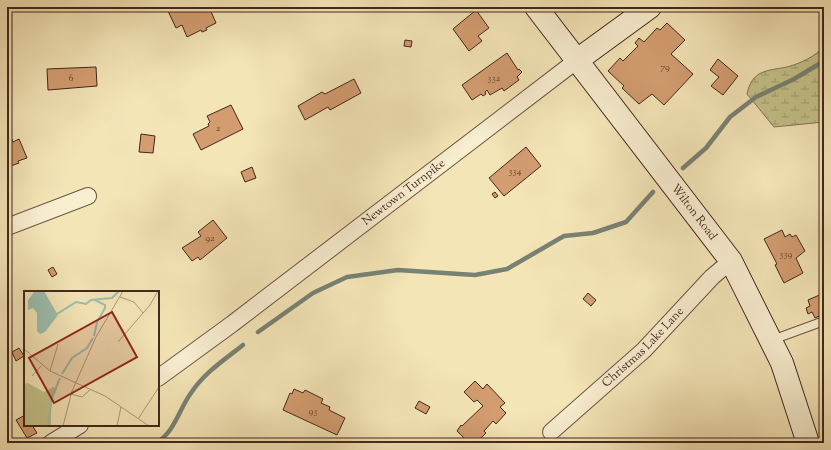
<svg xmlns="http://www.w3.org/2000/svg" width="831" height="450" viewBox="0 0 831 450" font-family="'Sorts Mill Goudy',serif">
<defs>
<pattern id="wetland-marsh" width="20" height="14" patternUnits="userSpaceOnUse"><rect width="20" height="14" fill="#c4c289"/><path d="M1 5h8M5 5V1M11 12h8M15 12V8" fill="none" stroke="#a19e6f"/></pattern>
</defs>
<rect width="100%" height="100%" fill="#f4e5b7"/>
<filter id="stains"><feTurbulence type="fractalNoise" baseFrequency=".005" numOctaves="4"/><feColorMatrix values="0 0 0 0 .2 0 0 0 0 .09 0 0 0 0 .02 0 0 0 .5 -.17"/></filter>
<radialGradient id="worn" r=".72"><stop offset=".6" stop-color="#630" stop-opacity="0"/><stop offset="1" stop-color="#630" stop-opacity=".3"/></radialGradient>
<!-- wetland -->
<path fill="url(#wetland-marsh)" stroke="#837452" d="M824,46V122L774,127L747,94C752,70 766,71 787,67C801,63 815,57 824,46Z"/>
<g fill="none" stroke-linecap="round" stroke-linejoin="round">
<!-- stream -->
<g stroke="#788274" stroke-width="4.5">
<polyline points="683,168 706,148 730,117 756,97 794,79 824,61"/>
<polyline points="258,332 313,293 347,277 398,270 475,275 507,269 564,236 593,233 626,222 653,192"/>
<path d="M156,443C175,432 179,409 191,393C204,373 224,360 243,345"/>
</g>
</g>
<!-- building -->
<g fill="#d39d70" stroke="#42271c">
<polygon points="176,7 186,7 188,9 192,7 209,7 216,23 206,28 207,30 202,32 201,30 187,37 182,25 176,28 168,11"/>
<polygon points="476,10 489,28 478,36 482,41 469,51 453,29"/>
<polygon points="667,23 685,40 671,54 693,74 664,105 652,94 639,104 622,88 624,86 608,71 620,58 623,61 638,46 635,43 639,38 644,42 657,28 660,30"/>
<polygon points="405,40 412,41 411,47 404,46"/>
<polygon points="507,53 518,70 519,69 522,72 517,77 519,80 504,91 502,88 490,95 487,90 485,92 486,94 483,96 481,94 472,100 462,85"/>
<polygon points="718,59 738,76 723,95 711,86 719,77 710,70"/>
<polygon points="96,67 97,86 48,90 47,69"/>
<polygon points="354,79 361,93 330,110 328,107 305,120 298,106 322,92 325,94"/>
<polygon points="231,105 243,129 201,150 193,134 209,126 208,124 210,122 207,116"/>
<polygon points="141,134 155,136 153,153 139,152"/>
<polygon points="10,135 13,142 19,139 27,158 18,161 19,163 8,167 7,136"/>
<polygon points="526,147 541,166 504,196 489,178"/>
<polygon points="252,167 256,178 245,182 241,172"/>
<polygon points="495,192 498,196 495,198 492,194"/>
<polygon points="213,220 227,238 200,260 198,257 192,261 182,248 201,236 198,232"/>
<polygon points="782,230 785,237 790,234 792,237 796,235 805,251 796,258 803,273 784,283 775,265 777,264 764,239"/>
<polygon points="53,267 57,274 52,277 48,270"/>
<polygon points="588,293 596,300 591,306 583,299"/>
<polygon points="824,293 824,314 815,318 812,312 808,314 806,308 810,306 808,300"/>
<polygon points="19,348 24,356 16,361 12,352"/>
<polygon points="475,381 483,389 487,384 505,403 500,407 506,413 496,424 493,421 484,431 486,433 476,443 469,443 457,431 461,425 462,426 483,406 477,400 474,402 464,392"/>
<polygon points="294,389 303,393 305,390 323,399 321,403 330,407 329,410 345,418 337,435 283,410 290,393 292,394"/>
<polygon points="419,401 430,407 426,414 415,408"/>
<polygon points="25,415 25,425 32,425 37,433 27,438 16,420"/>
<polygon points="730,438 734,443 721,443"/>
</g>
<g fill="none" stroke-linecap="round" stroke-linejoin="round">
<!-- lane casing -->
<g stroke="#6e5643" stroke-width="10">
<polyline id="lane" points="772,340 824,321"/>
</g>
<!-- street casing -->
<g stroke="#6e5643" stroke-width="18">
<g id="street">
<polyline points="7,227 88,196"/>
<path id="s1" d="M158,378L232,324L576,61"/>
<path id="s2" d="M551,432L644,350L712,277L731,261"/>
<polyline points="51,443 80,425"/>
</g>
</g>
<!-- secondary casing -->
<g stroke="#42271c" stroke-width="24">
<g id="secondary">
<path id="s3" d="M536,7L731,261L782,363L808,443"/>
<polyline points="576,61 650,7"/>
</g>
</g>
<!-- lane -->
<use href="#lane" stroke="#f8eed0" stroke-width="8"/>
<!-- street -->
<use href="#street" stroke="#f8eed0" stroke-width="16"/>
<!-- secondary -->
<use href="#secondary" stroke="#f8eed0" stroke-width="22"/>
</g>
<g text-anchor="middle" dominant-baseline="central" stroke-width="3" stroke-linejoin="round" paint-order="stroke">
<!-- number labels -->
<g font-size="10" fill="#664431">
<text x="665" y="67">79</text>
<text x="71" y="78">6</text>
<text x="494" y="78">332</text>
<text x="218" y="128">2</text>
<text x="515" y="171">334</text>
<text x="210" y="238">92</text>
<text x="786" y="254">339</text>
<text x="313" y="411">93</text>
</g>
<!-- street labels -->
<g font-size="12" fill="#42271c" stroke="#f8eed0">
<text stroke="none"><textPath href="#s1" startOffset="308">Newtown Turnpike</textPath></text>
<text stroke="none"><textPath href="#s3" startOffset="259">Wilton Road</textPath></text>
<text stroke="none"><textPath href="#s2" startOffset="125">Christmas Lake Lane</textPath></text>
</g>
</g>
<!-- overview -->
<g transform="translate(24 291)">
<rect width="135" height="135" fill="#f4e5b7"/>
<path d="M4,92L20,101L29,96L33,98L27,112V135H0V93Z" fill="#c4c289"/>
<path d="M11,0H20L34,24L21,41L16,43L13,40V22L9,17L4,19V9Z" fill="#9cbfaf"/>
<path fill="none" stroke="#9cbfaf" stroke-width="2" d="M33,23L52,11L62,13L67,9L88,7L95,0M70,45L73,31L81,17V14L71,9M38,83L48,67L63,57L69,47M24,135L28,106L36,87"/>
<path fill="none" stroke="#ad9979" stroke-width="1" d="M96,6L110,11L119,22M94,51L126,14L134,0M0,58L26,80L81,105L125,135M26,80L34,53M8,85L17,75M47,103L58,106L67,98M114,128L135,96M39,135L48,100L72,46L99,0M93,135L97,116"/>
<path fill="#8f2418" fill-opacity="0.15" stroke="#8f2418" stroke-width="2" d="M88,21L113,66L30,112L5,67Z"/>
<rect width="135" height="135" fill="none" stroke="#42271c" stroke-width="2"/>
</g>
<!-- margin -->
<rect width="831" height="450" fill="none" stroke="#f4e5b7" stroke-width="24"/>
<rect x="8" y="8" width="815" height="434" fill="none" stroke="#42271c" stroke-width="2"/>
<rect x="12" y="12" width="807" height="426" fill="none" stroke="#42271c"/>
<rect width="100%" height="100%" filter="url(#stains)"/>
<rect width="100%" height="100%" fill="url(#worn)"/>
</svg>
